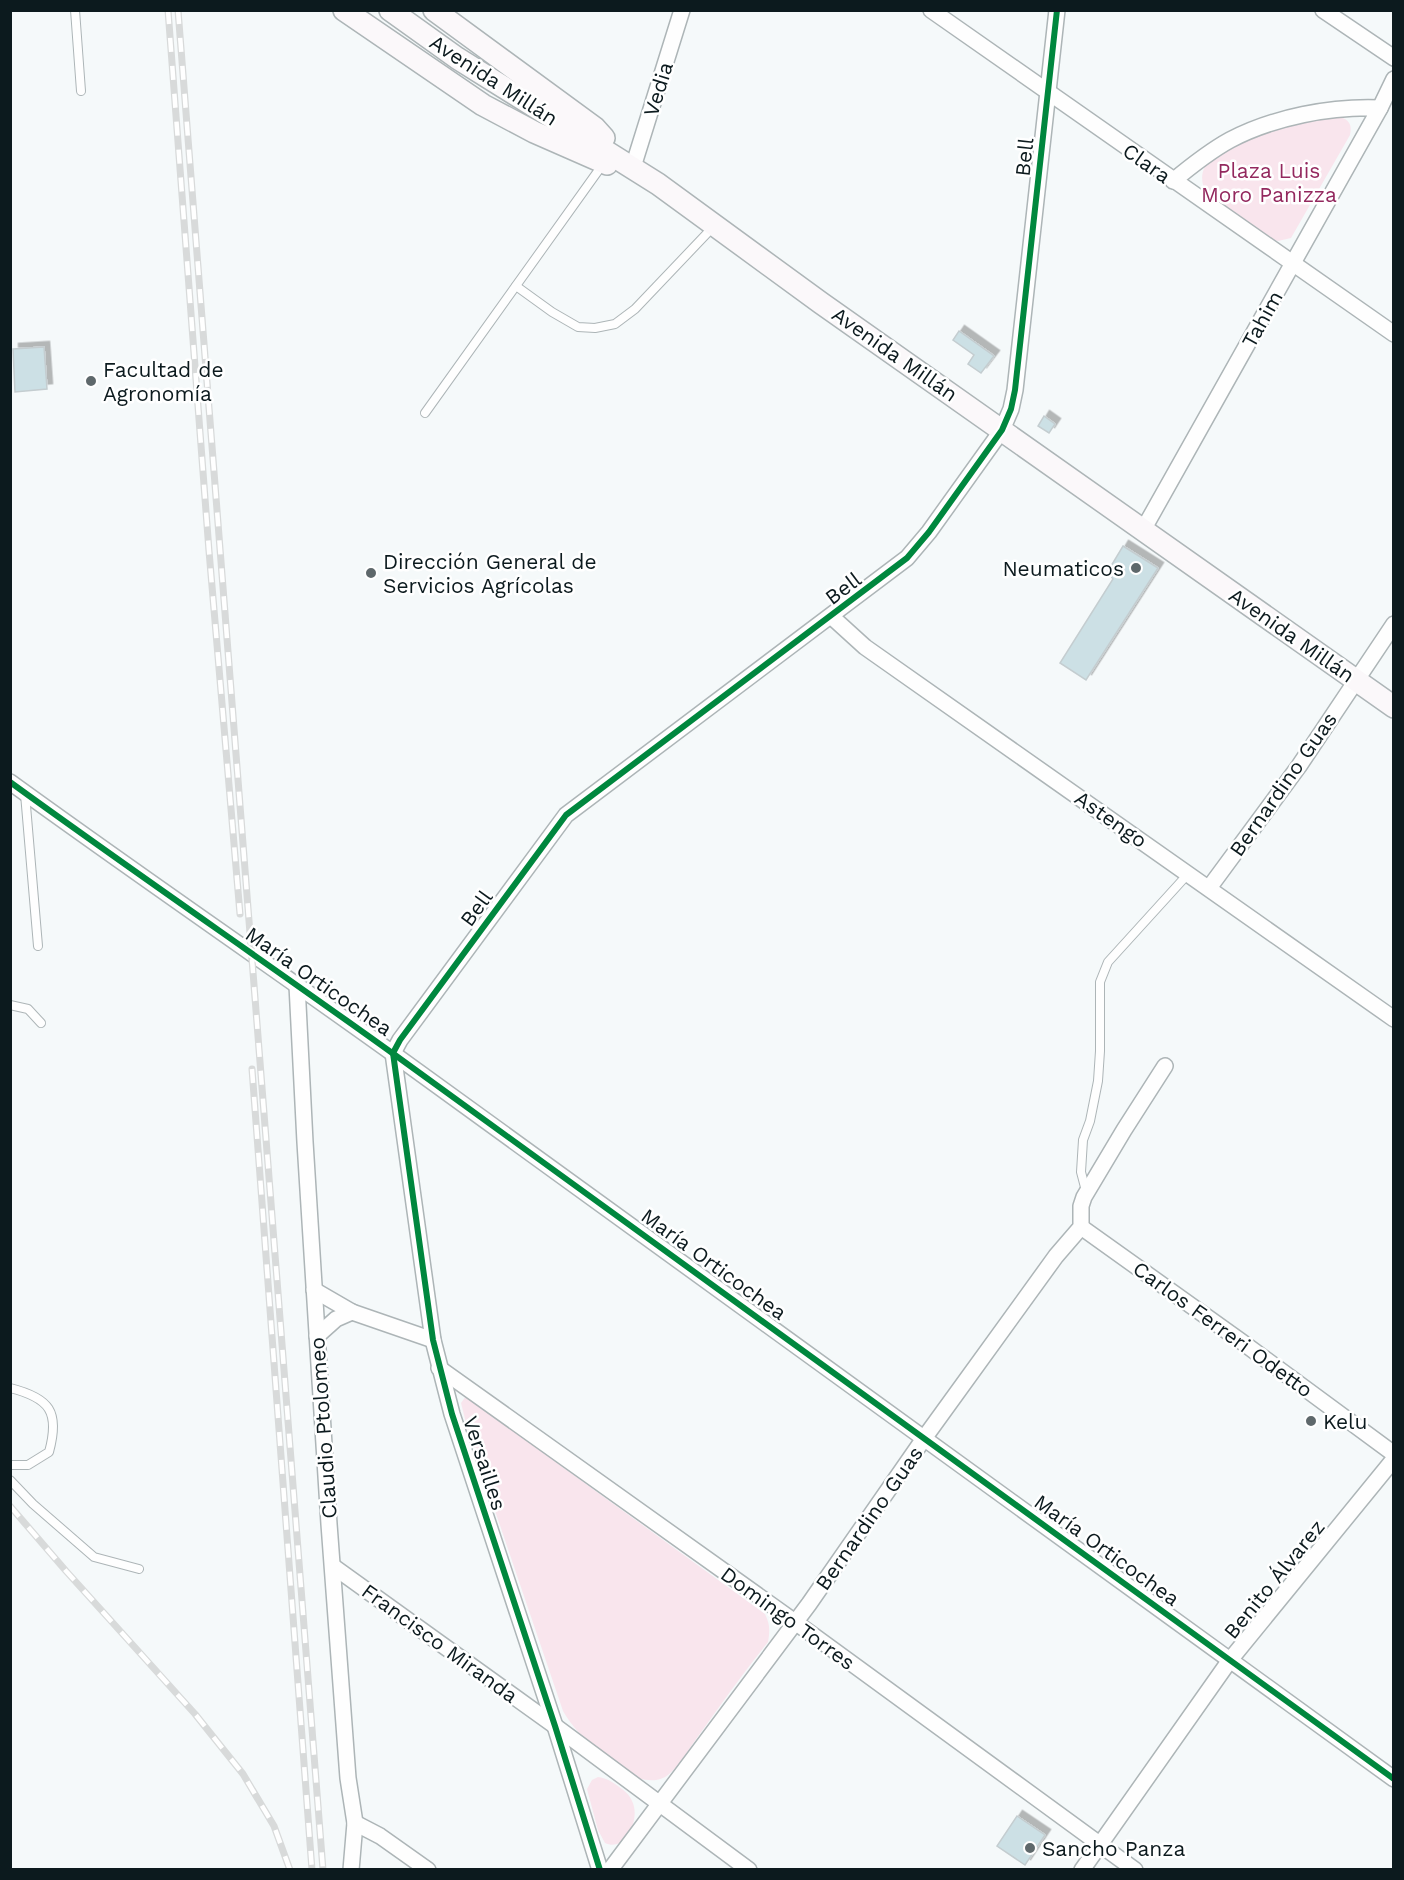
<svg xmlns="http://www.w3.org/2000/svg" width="1404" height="1880" viewBox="0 0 1404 1880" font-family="'Work Sans',sans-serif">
<defs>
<filter id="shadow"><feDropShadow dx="5.5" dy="-5.5" stdDeviation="0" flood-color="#0004"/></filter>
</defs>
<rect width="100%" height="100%" fill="#f5f9fa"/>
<!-- green -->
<g fill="#f9e5ed">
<path d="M1341,117C1350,121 1352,125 1350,135L1291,238L1278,241L1270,239L1208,195C1199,183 1200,167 1213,158C1241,137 1306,119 1341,117Z"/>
<path d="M466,1396L473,1398L535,1447L765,1614C770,1624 770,1631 768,1642C744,1672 722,1703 699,1735C690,1747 680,1765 668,1775C659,1782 648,1781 638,1778C610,1759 580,1741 563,1711L468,1431L461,1403Z"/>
<path d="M598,1777C605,1778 609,1780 615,1784C622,1789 629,1793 632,1801C641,1818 626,1853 605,1843L598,1830L587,1789L592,1780Z"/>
</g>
<!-- building -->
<g fill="#cce0e5" stroke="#c4cdd0" stroke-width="1.5" filter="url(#shadow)">
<polygon points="959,331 994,356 981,373 968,364 974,355 953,340"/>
<polygon points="44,347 47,389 15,392 13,349"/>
<polygon points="1044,416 1055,424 1049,433 1038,426"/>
<polygon points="1123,546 1158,568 1086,680 1060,663 1113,579 1108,571"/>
<polygon points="1017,1816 1045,1835 1025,1865 997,1846"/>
</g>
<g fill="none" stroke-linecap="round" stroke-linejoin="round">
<!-- lane casing -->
<g stroke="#adb5b7" stroke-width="10">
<g id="lane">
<polyline points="75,10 81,91"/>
<polyline points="516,286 552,312 578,327 595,328 615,324 635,309 714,226"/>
<polyline points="425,413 603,164"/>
<polyline points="25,794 38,946"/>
<polyline points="10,1005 28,1009 41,1023"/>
<polyline points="1086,1191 1081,1172 1083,1140 1090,1121 1098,1081 1100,1051 1100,982 1108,962 1188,874"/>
<path d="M10,1388C50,1398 60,1412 49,1452L28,1465H10"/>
<polyline points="10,1480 33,1504 94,1557 139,1569"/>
</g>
</g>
<!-- street casing -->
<g stroke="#adb5b7" stroke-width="18">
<g id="street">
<polyline points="931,10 1394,334"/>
<polyline points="1323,10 1394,58"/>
<polyline points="1380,108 1394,79"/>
<polyline points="633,167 682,10"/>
<path d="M1143,530L1380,108C1331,106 1274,117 1230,140C1210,151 1191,166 1173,181"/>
<polyline points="832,617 865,647 1394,1019"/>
<path d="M10,782C138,875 267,963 395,1055C729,1294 1061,1537 1394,1779"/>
<polyline points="1209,888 1299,766 1394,624"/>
<polyline points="297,985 305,1142 329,1524 348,1778 355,1823 351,1870"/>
<polyline points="1081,1227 1242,1342 1394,1454"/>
<polyline points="314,1290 352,1312 433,1340"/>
<polyline points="317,1336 336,1319 352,1312"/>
<polyline points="439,1368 795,1622 1135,1870"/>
<polyline points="334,1567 555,1726 749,1870"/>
<polyline points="355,1823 380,1836 428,1870"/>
<polyline points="600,1870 555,1726 452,1414 433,1340 393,1053 400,1040 566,815 907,558 929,532 1002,430 1011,409 1015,390 1057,10"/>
<polyline points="610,1870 809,1604 925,1437 1056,1256 1081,1227 1081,1206 1084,1197 1124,1130 1165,1066"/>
<polyline points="1082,1870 1230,1660 1394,1459"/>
</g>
</g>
<!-- secondary casing -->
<g stroke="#adb5b7" stroke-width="24">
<g id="secondary">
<polyline points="344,10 483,105 534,132 607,164"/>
<polyline points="390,10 457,58 658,184 821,303 1394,707"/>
<polyline points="434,10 595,128 604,138"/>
</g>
</g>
<!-- lane -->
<use href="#lane" stroke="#fefefe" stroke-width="8"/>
<!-- street -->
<use href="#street" stroke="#fefefe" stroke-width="15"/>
<!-- secondary -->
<use href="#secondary" stroke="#fbf8fa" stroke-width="21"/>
<!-- rail casing -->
<g stroke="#d8dada" stroke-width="7">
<g id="rail">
<polyline points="168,10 209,551 240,914"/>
<polyline points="178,10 323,1870"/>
<polyline points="252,1069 312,1870"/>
<polyline points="10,1506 66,1571 195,1714 243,1774 274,1826 290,1870"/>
</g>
</g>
<!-- rail -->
<use href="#rail" stroke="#fff" stroke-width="4.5" stroke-dasharray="14" stroke-linecap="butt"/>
<!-- cycleway casing -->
<g stroke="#fff" stroke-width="10">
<g id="cycleway">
<path d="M10,782C138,875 267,963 395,1055C729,1294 1061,1537 1394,1779"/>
<polyline points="600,1870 555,1726 452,1414 433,1340 393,1053 400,1040 566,815 907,558 929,532 1002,430 1011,409 1015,390 1057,10"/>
</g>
</g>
<!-- cycleway -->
<use href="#cycleway" stroke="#00873e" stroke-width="6"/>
</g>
<!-- markers -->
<g fill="#5e686b" stroke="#fff" stroke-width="2">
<circle cx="91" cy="381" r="6"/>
<circle cx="1136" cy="568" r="6"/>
<circle cx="371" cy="573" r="6"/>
<circle cx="1311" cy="1421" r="6"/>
<circle cx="1030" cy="1848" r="6"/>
</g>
<g text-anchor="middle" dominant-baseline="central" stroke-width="5" stroke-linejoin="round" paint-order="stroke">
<!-- street labels -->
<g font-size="21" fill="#0c1a1e" stroke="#fff">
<text transform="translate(494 80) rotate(33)">Avenida Millán</text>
<text transform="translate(658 89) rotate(-73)">Vedia</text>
<text transform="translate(1024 157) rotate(-84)">Bell</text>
<text transform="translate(1147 163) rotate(35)">Clara</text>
<text transform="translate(1262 319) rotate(-61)">Tahim</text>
<text transform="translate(895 354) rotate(35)">Avenida Millán</text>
<text transform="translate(843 588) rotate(-37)">Bell</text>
<text transform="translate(1292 635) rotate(35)">Avenida Millán</text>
<text transform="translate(1283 784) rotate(-55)">Bernardino Guas</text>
<text transform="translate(1111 819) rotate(35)">Astengo</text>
<text transform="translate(476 908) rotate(-54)">Bell</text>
<text transform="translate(319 981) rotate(35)">María Orticochea</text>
<text transform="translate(714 1264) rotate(36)">María Orticochea</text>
<text transform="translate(1223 1329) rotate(36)">Carlos Ferreri Odetto</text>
<text transform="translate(323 1428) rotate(-94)">Claudio Ptolomeo</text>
<text transform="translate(485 1463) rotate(72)">Versailles</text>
<text transform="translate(869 1518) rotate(-55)">Bernardino Guas</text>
<text transform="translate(1107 1550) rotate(36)">María Orticochea</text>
<text transform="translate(1274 1579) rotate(-51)">Benito Álvarez</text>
<text transform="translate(788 1618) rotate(36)">Domingo Torres</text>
<text transform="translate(440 1643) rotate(36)">Francisco Miranda</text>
</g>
<!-- park labels -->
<g font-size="21" fill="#93285e" stroke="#fff">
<text x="1269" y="170">Plaza Luis<tspan x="1269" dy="24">Moro Panizza</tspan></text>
</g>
<!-- poi labels -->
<g font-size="21" fill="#0c1a1e" stroke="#fff" text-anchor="start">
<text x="103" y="369">Facultad de<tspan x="103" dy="24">Agronomía</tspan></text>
<text x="383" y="561">Dirección General de<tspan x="383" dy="24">Servicios Agrícolas</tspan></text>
<text x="1124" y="568" text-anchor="end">Neumaticos</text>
<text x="1323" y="1421">Kelu</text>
<text x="1042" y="1848">Sancho Panza</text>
</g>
</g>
<!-- border -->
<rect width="1404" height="1880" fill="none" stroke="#0c1a1e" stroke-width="24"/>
</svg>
